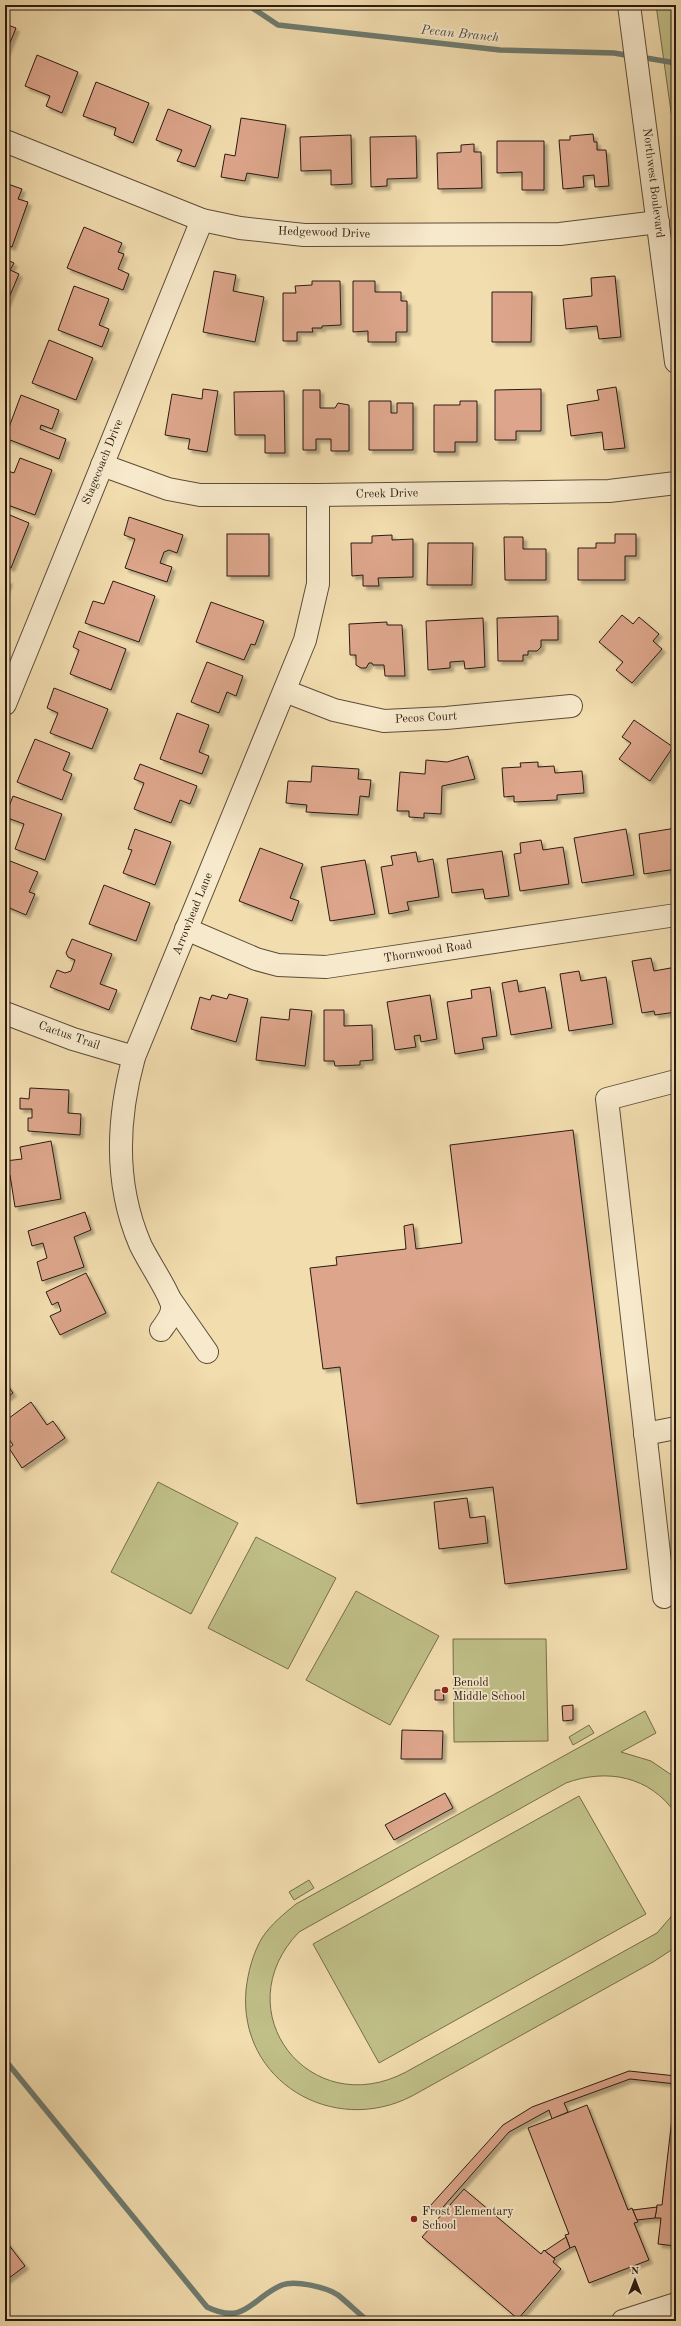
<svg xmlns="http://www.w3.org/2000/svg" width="681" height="2326" viewBox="0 0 681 2326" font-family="'Old Standard TT',serif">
<defs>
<filter id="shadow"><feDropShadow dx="3.5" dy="3.5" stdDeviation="1" flood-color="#0004"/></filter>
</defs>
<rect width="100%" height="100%" fill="#f2ddaf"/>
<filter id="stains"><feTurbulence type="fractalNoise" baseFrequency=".005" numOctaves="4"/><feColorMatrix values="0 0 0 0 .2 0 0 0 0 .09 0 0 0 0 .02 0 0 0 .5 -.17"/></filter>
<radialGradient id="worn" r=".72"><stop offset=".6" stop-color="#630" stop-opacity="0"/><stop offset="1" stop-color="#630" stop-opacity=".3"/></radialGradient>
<!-- green -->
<g fill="#c0bf87" stroke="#766d4c">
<polygon points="656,5 665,5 676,9 676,147"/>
<polygon points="158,1482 238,1523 191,1614 111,1572"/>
<polygon points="256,1537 336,1578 288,1669 208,1628"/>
<polygon points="356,1591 439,1636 390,1725 306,1680"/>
<polygon points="453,1639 546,1639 548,1741 454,1742"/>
<path d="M645,1711L656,1733L621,1752L651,1761L676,1778V1814C650,1776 607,1768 566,1783L299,1932C223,2011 310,2123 406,2072L657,1933L676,1911V1947L653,1962L412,2096C333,2137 238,2081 246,1990C248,1972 253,1953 262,1938C271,1924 284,1914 296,1904Z"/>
<polygon points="589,1725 594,1733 573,1745 569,1737"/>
<polygon points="579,1796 646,1914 379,2063 313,1944"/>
<polygon points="309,1880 314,1888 294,1900 289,1892"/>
</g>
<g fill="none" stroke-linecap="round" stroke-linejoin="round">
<!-- stream -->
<g stroke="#6e7b70" stroke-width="5.5">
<polyline points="248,5 278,25 500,50 614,53 631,56"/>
<polyline points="640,57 676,63"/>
<path d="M5,2060L207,2307C246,2326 251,2298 282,2285C295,2280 326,2287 338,2295C348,2303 358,2313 368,2321"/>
</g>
</g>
<!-- building -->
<g fill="#dda68c" stroke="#2b1b12" filter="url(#shadow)">
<polygon points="5,24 16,28 5,55"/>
<polygon points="37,55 78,72 62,113 46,106 50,96 25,86"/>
<polygon points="96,82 149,103 133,143 114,135 116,128 83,116"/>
<polygon points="168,109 211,126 195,167 177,161 182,150 156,140"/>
<polygon points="241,118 286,125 278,178 247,173 245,181 221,177 225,154 235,156"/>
<polygon points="593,134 594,142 597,142 597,150 606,150 609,186 595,187 594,175 583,176 584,187 563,189 559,140 570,140 570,136"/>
<polygon points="351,135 352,184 331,185 331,170 301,171 300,137"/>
<polygon points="416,136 417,178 387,179 387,186 371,187 370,137"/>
<polygon points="497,141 544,141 544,190 522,190 522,172 497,173"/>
<polygon points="474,144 474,152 481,152 482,188 438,189 437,153 461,152 461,145"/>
<polygon points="5,183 22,189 18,199 28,202 12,247 5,245"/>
<polygon points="84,227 122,243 118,252 124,254 118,269 129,274 123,290 67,268"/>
<polygon points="5,259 14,263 10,270 19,274 5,307"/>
<polygon points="214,271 236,275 233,291 264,297 255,342 203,332"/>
<polygon points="615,276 621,337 599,339 597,326 566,329 563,299 592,296 591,278"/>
<polygon points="312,281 340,281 341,325 322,326 322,328 312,328 313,332 297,332 297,341 283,341 283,293 296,293 295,286 312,285"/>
<polygon points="353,281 375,281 375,292 401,292 401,301 407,301 407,332 396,332 396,342 368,342 368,331 353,332"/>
<polygon points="74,286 109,299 99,325 109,329 102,347 58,330"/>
<polygon points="492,292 532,292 531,342 492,342"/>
<polygon points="49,340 93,358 76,400 32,383"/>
<polygon points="616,387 625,448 604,450 602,432 571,436 567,405 599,400 597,390"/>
<polygon points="203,389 218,391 207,452 188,449 190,439 165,435 172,394 202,399"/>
<polygon points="541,389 541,431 516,431 516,440 495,440 495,390"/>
<polygon points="303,390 320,390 320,408 335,408 338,403 349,405 349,451 331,451 331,439 316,439 316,450 303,450"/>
<polygon points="284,391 285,453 265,453 265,435 235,435 234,392"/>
<polygon points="21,395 59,410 52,429 41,425 40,429 66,439 59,459 5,438"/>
<polygon points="369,401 391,401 391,413 397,413 397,403 413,403 413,450 369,450"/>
<polygon points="460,401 477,401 477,442 455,442 455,452 434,452 434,405 460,405"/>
<polygon points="20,458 52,470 35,515 5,504 5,470 14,473"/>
<polygon points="5,513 29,523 11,568 5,566"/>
<polygon points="129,517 183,535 177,553 169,550 164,552 160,563 172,567 167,582 125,568 135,539 124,535"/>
<rect x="227" y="534" width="42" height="42"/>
<polygon points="615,534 636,534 636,556 625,556 625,580 578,580 578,548 596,548 596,543 615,543"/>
<polygon points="392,535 392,540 413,539 413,577 378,578 379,586 363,586 363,575 352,576 351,543 372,543 372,536"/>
<polygon points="504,537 523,537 523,549 546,549 546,580 505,580"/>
<polygon points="428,543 473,543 472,585 427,585"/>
<polygon points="5,580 9,581 5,591"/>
<polygon points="113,581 155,596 139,642 85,623 93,601 104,604"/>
<polygon points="211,602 264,621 255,645 251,644 244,660 196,642"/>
<polygon points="622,615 633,624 639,617 659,634 653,641 662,649 632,683 616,670 623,662 599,642"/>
<polygon points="558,616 558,640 541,640 541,647 537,651 528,651 528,655 523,655 523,661 498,661 497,618"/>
<polygon points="483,618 485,667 465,669 464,661 450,662 450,668 428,670 426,621"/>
<polygon points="387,622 387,625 402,625 405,676 385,676 384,665 373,665 372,663 369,663 366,668 361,668 356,665 356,655 350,655 349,624"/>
<polygon points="79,631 126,649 111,690 70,674 79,650 73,647"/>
<polygon points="207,662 243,676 236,696 227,692 219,713 191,702"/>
<polygon points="54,688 108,709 92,749 50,733 58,713 47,708"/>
<polygon points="177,713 209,725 199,752 209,756 202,774 160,759"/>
<polygon points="634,720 673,747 650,781 619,759 631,743 622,737"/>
<polygon points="35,739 70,753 63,770 72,774 62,800 17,782"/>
<polygon points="468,756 475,779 442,786 441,814 424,813 424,818 409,817 409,811 397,811 400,772 425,774 426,760 447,762"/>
<polygon points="538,762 538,767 554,766 555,773 582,771 584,793 557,795 557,800 514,802 514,796 504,797 502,768 521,767 520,763"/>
<polygon points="140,764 197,786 190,804 180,800 171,823 134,809 144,783 134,779"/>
<polygon points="312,766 359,769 358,779 371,780 369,797 360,796 358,815 306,812 307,805 286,803 288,781 311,782"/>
<polygon points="13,796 62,814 45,860 15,849 24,824 5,817"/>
<polygon points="676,828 676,869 644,874 639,834"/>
<polygon points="135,829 171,842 155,885 123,873 132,850 128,849"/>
<polygon points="626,829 634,875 582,883 574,838"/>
<polygon points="541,840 543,850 563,847 569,884 520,891 514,854 521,853 520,843"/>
<polygon points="260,848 303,864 290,898 299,901 292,921 239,901"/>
<polygon points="502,851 509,896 485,899 483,889 452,893 447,859"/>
<polygon points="416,852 418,862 433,859 439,897 407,902 409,910 389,914 381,867 393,865 391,856"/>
<polygon points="5,859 38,872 29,892 35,894 26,915 5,906"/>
<polygon points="365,860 375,914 330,921 321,867"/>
<polygon points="104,885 150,903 136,941 89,924"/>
<polygon points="72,939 112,954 100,984 117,990 109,1010 50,987 57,970 65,973 71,971 75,960 68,957 66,953"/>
<polygon points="651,958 654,971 676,967 676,1012 655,1015 654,1011 642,1013 632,961"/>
<polygon points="579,971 581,981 606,977 613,1024 569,1031 560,974"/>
<polygon points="517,980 519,992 545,987 552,1028 511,1035 502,983"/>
<polygon points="490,987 497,1036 482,1038 484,1049 455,1054 447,1002 472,998 471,990"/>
<polygon points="229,994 248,999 236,1042 191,1029 200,997 210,1000 212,995 227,999"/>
<polygon points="430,995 437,1039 421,1042 420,1035 414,1036 416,1047 395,1050 387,1002"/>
<polygon points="290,1009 312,1011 305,1066 256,1060 261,1017 289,1020"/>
<polygon points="324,1010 344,1010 344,1026 372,1025 373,1060 360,1061 360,1065 335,1066 334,1061 324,1061"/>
<polygon points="30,1088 69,1090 68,1113 81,1114 80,1135 28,1131 28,1118 32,1118 32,1109 20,1109 20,1098 29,1099"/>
<polygon points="573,1130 627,1569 505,1584 493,1487 357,1504 340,1367 323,1369 310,1268 337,1265 336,1257 406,1249 404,1226 413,1224 416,1249 462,1243 450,1145"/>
<polygon points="51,1141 61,1199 15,1207 10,1175 5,1176 5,1161 22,1159 20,1147"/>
<polygon points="85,1212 91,1230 74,1237 84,1267 42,1281 37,1262 47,1258 43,1243 32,1246 28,1231"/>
<polygon points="86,1273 106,1313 60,1335 50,1316 61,1311 58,1302 52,1305 46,1292"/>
<polygon points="5,1382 13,1393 5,1399"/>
<polygon points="31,1402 47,1425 53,1421 65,1438 22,1468 9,1448 13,1445 5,1433 5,1421"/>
<polygon points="467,1498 470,1518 485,1516 488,1543 439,1549 434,1502"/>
<polygon points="435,1690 443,1690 444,1700 435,1700"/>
<polygon points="573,1705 573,1720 563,1721 562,1706"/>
<polygon points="402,1730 443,1731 442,1759 401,1759"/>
<polygon points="445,1793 453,1808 394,1840 385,1825"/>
<polygon points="629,2071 676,2076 676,2084 630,2079 564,2103 568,2112 552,2119 549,2110 509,2132 443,2207 446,2209 441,2215 430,2206 503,2125 532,2107"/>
<polygon points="675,2092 676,2092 676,2246 658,2244 661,2218 655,2218 657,2205 662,2205"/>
<polygon points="587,2105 628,2210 632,2208 638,2222 634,2223 649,2260 589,2283 575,2246 570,2248 566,2237 565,2235 569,2234 528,2128"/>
<polygon points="464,2189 541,2254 544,2250 545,2251 555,2259 553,2262 561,2269 518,2319 422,2237"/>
<polygon points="657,2207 655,2218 637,2220 633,2210"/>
<polygon points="566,2237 570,2248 554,2258 545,2251"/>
<polygon points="5,2240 25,2266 5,2281"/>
</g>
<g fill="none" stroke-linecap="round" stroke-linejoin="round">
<!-- minor casing -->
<g stroke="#5d4c39" stroke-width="24">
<g id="minor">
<polyline points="629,5 676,362"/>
<polyline points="5,141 202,220 240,228 304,235 560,234 658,222"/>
<polyline points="102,465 168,489 200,495 318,495 609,491 676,483"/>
<polyline points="285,691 334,710 384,721 446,718 571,706"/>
<polyline points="5,704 202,220"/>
<polyline points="186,929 256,959 278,965 326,967 676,915"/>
<polyline points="5,1013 73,1039 134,1057"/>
<polyline points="170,1299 207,1352"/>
<path d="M161,1330C166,1323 173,1315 172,1306C171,1295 146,1258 140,1244C114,1183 117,1119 134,1057L305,640L318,584V495"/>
<polyline points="645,1434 676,1428"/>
<polyline points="664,1597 607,1099 676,1081"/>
<polyline points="623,2321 676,2304"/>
</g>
</g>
<!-- minor -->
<use href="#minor" stroke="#f7e9cb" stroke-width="22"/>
</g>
<!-- markers -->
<g fill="#8f2418" stroke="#f7e9cb" stroke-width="1.5">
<circle cx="445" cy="1690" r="4"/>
<circle cx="414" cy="2219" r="4"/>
</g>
<g text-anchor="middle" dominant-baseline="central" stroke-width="3.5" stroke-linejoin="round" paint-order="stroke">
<!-- street labels -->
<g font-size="12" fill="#2b1b12" stroke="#f7e9cb">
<text transform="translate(653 183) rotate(83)">Northwest Boulevard</text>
<text transform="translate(324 233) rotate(2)">Hedgewood Drive</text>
<text transform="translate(103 462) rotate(-68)">Stagecoach Drive</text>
<text transform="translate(387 494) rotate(-1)">Creek Drive</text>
<text transform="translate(426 718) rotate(-3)">Pecos Court</text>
<text transform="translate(193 914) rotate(-68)">Arrowhead Lane</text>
<text transform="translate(428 952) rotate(-9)">Thornwood Road</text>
<text transform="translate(69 1036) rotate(19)">Cactus Trail</text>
</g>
<!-- poi labels -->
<g font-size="12" fill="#2b1b12" stroke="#f7e9cb" text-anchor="start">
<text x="453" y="1683">Benold<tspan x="453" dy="14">Middle School</tspan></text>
<text x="422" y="2212">Frost Elementary<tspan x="422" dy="14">School</tspan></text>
</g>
<!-- water labels -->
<g font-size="13" font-style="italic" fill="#4d4b41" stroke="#f7e9cb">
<text transform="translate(460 34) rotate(6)">Pecan Branch</text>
</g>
</g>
<!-- margin -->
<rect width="681" height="2326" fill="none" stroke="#f2ddaf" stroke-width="20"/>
<rect x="6" y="6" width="669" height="2314" fill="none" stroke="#2b1b12" stroke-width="2"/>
<rect x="10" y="10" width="661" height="2306" fill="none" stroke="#2b1b12"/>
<!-- north arrow -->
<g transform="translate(635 2280)" stroke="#f7e9cb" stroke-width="3" paint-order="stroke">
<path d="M0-3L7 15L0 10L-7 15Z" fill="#2b1b12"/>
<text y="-6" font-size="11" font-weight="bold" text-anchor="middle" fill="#2b1b12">N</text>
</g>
<rect width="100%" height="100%" filter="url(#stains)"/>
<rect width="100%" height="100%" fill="url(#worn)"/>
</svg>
